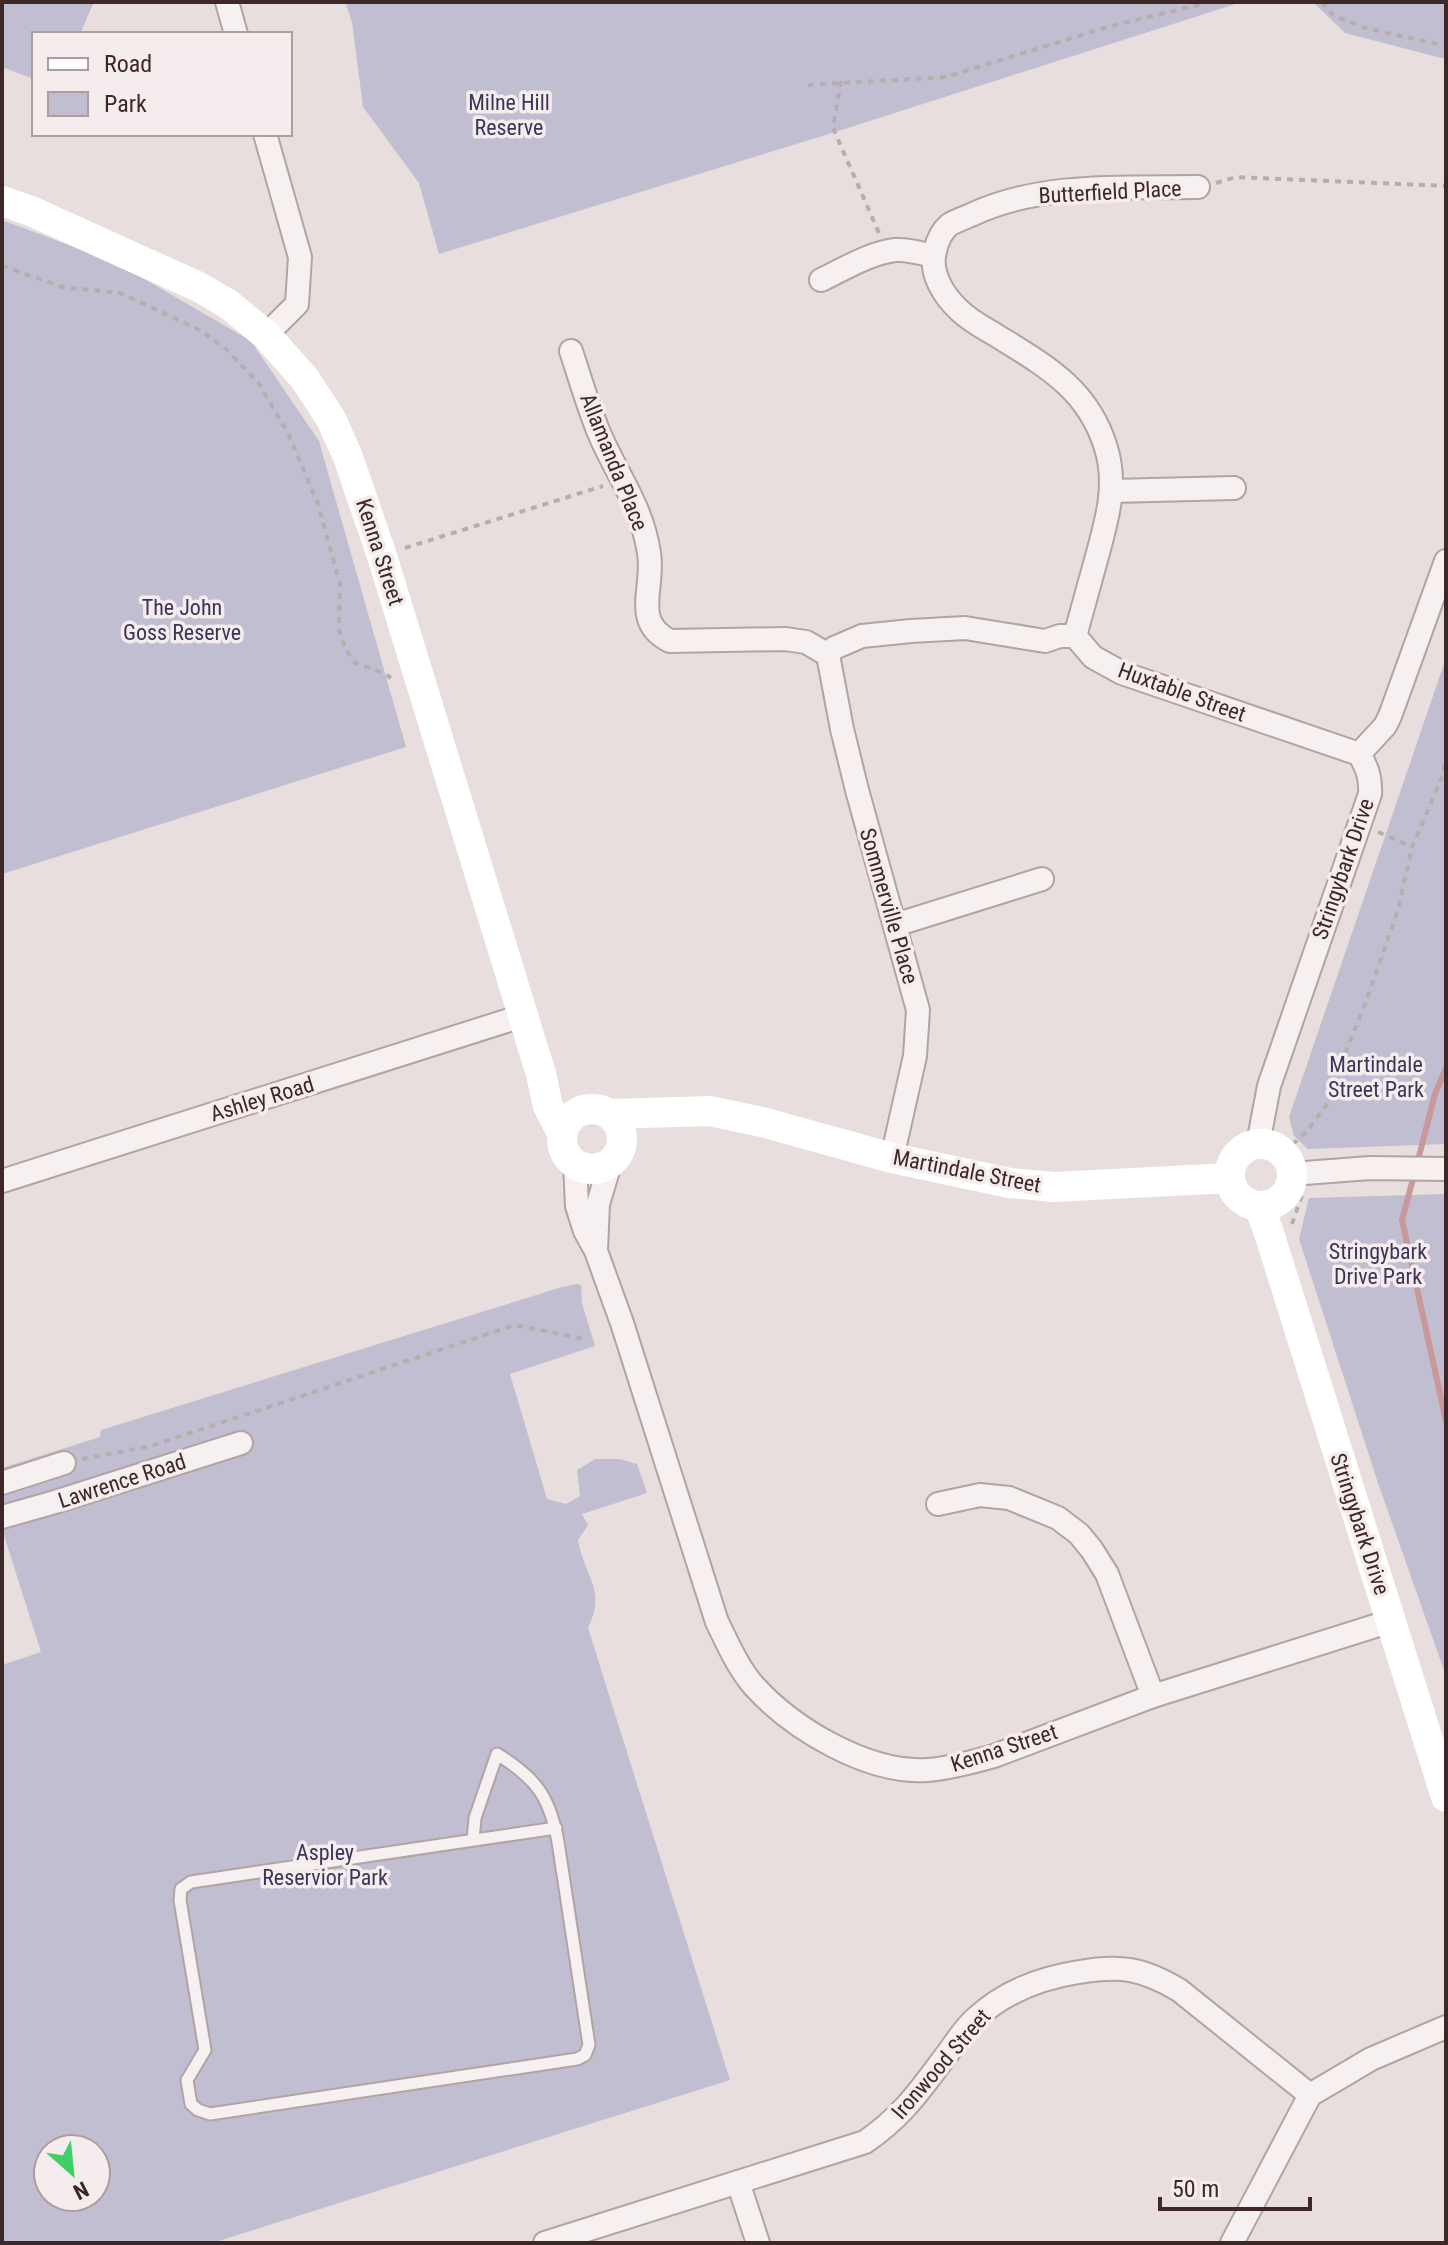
<svg xmlns="http://www.w3.org/2000/svg" width="1448" height="2245" viewBox="0 0 1448 2245" font-family="'Roboto Condensed',sans-serif">
<rect width="100%" height="100%" fill="#e7dedd"/>
<!-- green -->
<g fill="#c2bed1" fill-rule="evenodd">
<polygon points="2,2 94,2 80,34 34,34 34,79 2,67"/>
<polygon points="345,2 1242,2 829,134 439,254 419,183 363,107 352,22"/>
<polygon points="1313,2 1446,2 1446,62 1445,59 1345,33"/>
<polygon points="2,220 117,263 251,341 319,441 406,747 2,874"/>
<polygon points="1446,658 1446,1144 1308,1149 1294,1136 1289,1117"/>
<polygon points="1446,1194 1446,1676 1379,1486 1299,1239 1309,1198"/>
<path d="M577,1284L581,1285L582,1303L595,1346L510,1374L547,1499L566,1504L580,1496L577,1470L595,1459H619L637,1464L647,1493L582,1514L588,1525L578,1540C584,1576 607,1589 588,1628L730,2080L212,2243H2V1665L41,1652L2,1529V1468L100,1437L101,1430L562,1287ZM48,2149H96V2197H48Z"/>
</g>
<g fill="none" stroke-linecap="round" stroke-linejoin="round">
<!-- stream -->
<g stroke="#c8989b" stroke-width="6">
<polyline points="1417,1164 1435,1094 1446,1068"/>
<polyline points="1414,1175 1402,1220 1446,1421"/>
</g>
<!-- lane casing -->
<g stroke="#b1a4a3" stroke-width="15">
<path id="lane" d="M473,1840L475,1818L497,1754C536,1778 550,1797 558,1842L589,2045L585,2055L577,2059L210,2114L198,2110L191,2104L187,2080L205,2050L180,1900L181,1889L191,1882L556,1828"/>
</g>
<!-- street casing -->
<g stroke="#b1a4a3" stroke-width="26">
<g id="street">
<polyline points="227,2 236,34"/>
<polyline points="265,134 300,257 297,304 266,335"/>
<path d="M821,280C844,269 870,253 895,250C908,249 921,253 933,256"/>
<path d="M571,351C580,378 588,406 599,433C617,475 642,506 649,553C655,587 631,622 670,641L785,639L806,642L828,655"/>
<polyline points="1112,491 1234,488"/>
<path d="M1075,636C1082,611 1089,586 1096,560C1106,523 1118,486 1106,448C1088,388 1044,365 994,334C982,327 969,320 959,310C944,296 929,273 935,251C937,242 942,231 949,225C955,221 964,218 971,215C1041,182 1123,188 1198,187"/>
<polyline points="828,655 834,648 862,636 911,631 965,628 1045,641 1060,636 1075,636 1093,657 1122,673 1359,754"/>
<polyline points="828,655 842,729 857,790 918,1010 915,1056 892,1158"/>
<polyline points="895,925 1042,879"/>
<path d="M1258,1144L1269,1086L1370,794C1371,778 1367,767 1359,754L1385,726L1390,716L1446,561"/>
<path d="M575,1164L577,1206L585,1231L596,1251L622,1323L717,1622C728,1644 738,1668 754,1686C793,1729 868,1774 928,1770C951,1768 973,1762 994,1756L1153,1696L1391,1621"/>
<polyline points="1292,1174 1370,1168 1446,1169"/>
<polyline points="2,1181 522,1016"/>
<polyline points="596,1250 598,1204 610,1164"/>
<polyline points="2,1483 64,1463"/>
<polyline points="938,1504 980,1495 1009,1498 1058,1518 1079,1534 1092,1550 1107,1574 1153,1696"/>
<polyline points="2,1517 55,1502 241,1443"/>
<polyline points="738,2182 758,2243"/>
<path d="M545,2243L865,2142C904,2115 920,2090 948,2053C956,2042 964,2029 975,2019C1004,1992 1040,1978 1079,1972C1120,1965 1142,1968 1179,1990L1310,2095"/>
<polyline points="1232,2243 1310,2095 1371,2059 1446,2027"/>
</g>
</g>
<!-- path -->
<g stroke="#b7adac" stroke-width="4" stroke-dasharray="6 6" stroke-linecap="butt">
<polyline points="1322,2 1334,16 1365,28 1446,46"/>
<polyline points="841,81 833,128 879,233"/>
<polyline points="808,85 946,77 1111,26 1210,2"/>
<polyline points="1216,183 1236,177 1446,186"/>
<polyline points="2,266 63,287 120,293 200,330 226,349 259,384 288,433 318,504 340,584 339,629 345,648 355,663 384,673 391,678"/>
<polyline points="405,548 603,486"/>
<polyline points="1378,832 1412,847"/>
<polyline points="1297,1156 1293,1144 1308,1130 1330,1100 1334,1080 1364,1007 1398,910 1412,847 1443,775 1446,760"/>
<polyline points="1292,1224 1302,1195"/>
<polyline points="82,1459 151,1446 515,1325 585,1339"/>
</g>
<!-- lane -->
<use href="#lane" stroke="#f6f1f0" stroke-width="11"/>
<!-- street -->
<use href="#street" stroke="#f6f1f0" stroke-width="22"/>
<!-- secondary -->
<g stroke="#fff" stroke-width="30">
<polyline points="2,201 31,211 199,287 228,304 266,335 305,379 331,419 348,457 382,556 541,1074 548,1106 562,1133"/>
<circle cx="592" cy="1139" r="30"/>
<polyline points="610,1114 710,1111 762,1122 892,1158 1010,1183 1054,1187 1230,1178"/>
<circle cx="1261" cy="1175" r="31"/>
<polyline points="1259,1206 1269,1233 1446,1797"/>
</g>
</g>
<g text-anchor="middle" dominant-baseline="central" stroke-width="7" stroke-linejoin="round" paint-order="stroke">
<!-- park labels -->
<g font-size="22" fill="#3d345a" stroke="#f5eded">
<text x="509" y="102">Milne Hill<tspan x="509" dy="25">Reserve</tspan></text>
<text x="182" y="607">The John<tspan x="182" dy="25">Goss Reserve</tspan></text>
<text x="1376" y="1064">Martindale<tspan x="1376" dy="25">Street Park</tspan></text>
<text x="1378" y="1251">Stringybark<tspan x="1378" dy="25">Drive Park</tspan></text>
<text x="325" y="1852">Aspley<tspan x="325" dy="25">Reservior Park</tspan></text>
</g>
<!-- street labels -->
<g font-size="22" fill="#3e2827" stroke="#f5eded">
<text transform="translate(1110 192) rotate(-3)">Butterfield Place</text>
<text transform="translate(614 462) rotate(68)">Allamanda Place</text>
<text transform="translate(380 552) rotate(72)">Kenna Street</text>
<text transform="translate(1182 692) rotate(20)">Huxtable Street</text>
<text transform="translate(1343 869) rotate(-71)">Stringybark Drive</text>
<text transform="translate(889 906) rotate(74)">Sommerville Place</text>
<text transform="translate(262 1099) rotate(-17)">Ashley Road</text>
<text transform="translate(967 1171) rotate(11)">Martindale Street</text>
<text transform="translate(122 1481) rotate(-18)">Lawrence Road</text>
<text transform="translate(1360 1524) rotate(72)">Stringybark Drive</text>
<text transform="translate(1004 1748) rotate(-18)">Kenna Street</text>
<text transform="translate(941 2064) rotate(-49)">Ironwood Street</text>
</g>
</g>
<!-- border -->
<rect width="1448" height="2245" fill="none" stroke="#3e2827" stroke-width="8"/>
<!-- legend -->
<rect x="32" y="32" width="260" height="104" fill="#f5eded" stroke="#ac9e9e" stroke-width="2"/>
<rect x="48" y="58" width="40" height="12" fill="#ffffff" stroke="#ac9e9e" stroke-width="2"/>
<text x="104" y="72" font-size="24" fill="#3e2827">Road</text>
<rect x="48" y="92" width="40" height="24" fill="#c2bed1" stroke="#ac9e9e" stroke-width="2"/>
<text x="104" y="112" font-size="24" fill="#3e2827">Park</text>
<!-- north arrow -->
<g transform="translate(72 2173) rotate(153)"><circle r="38" fill="#f5eded" stroke="#ac9e9e" stroke-width="2"/>
<path d="M0-6L14 30L0 20L-14 30Z" fill="#40ce67"/>
<text y="-12" font-size="22" font-weight="bold" text-anchor="middle" fill="#3e2827">N</text>
</g>
<!-- scale -->
<path d="M1160 2197v12h150v-12" fill="none" stroke="#3e2827" stroke-width="4"/>
<text x="1172" y="2197" font-size="24" fill="#3e2827" stroke="#f5eded" stroke-width="6" paint-order="stroke">50 m</text>
</svg>
